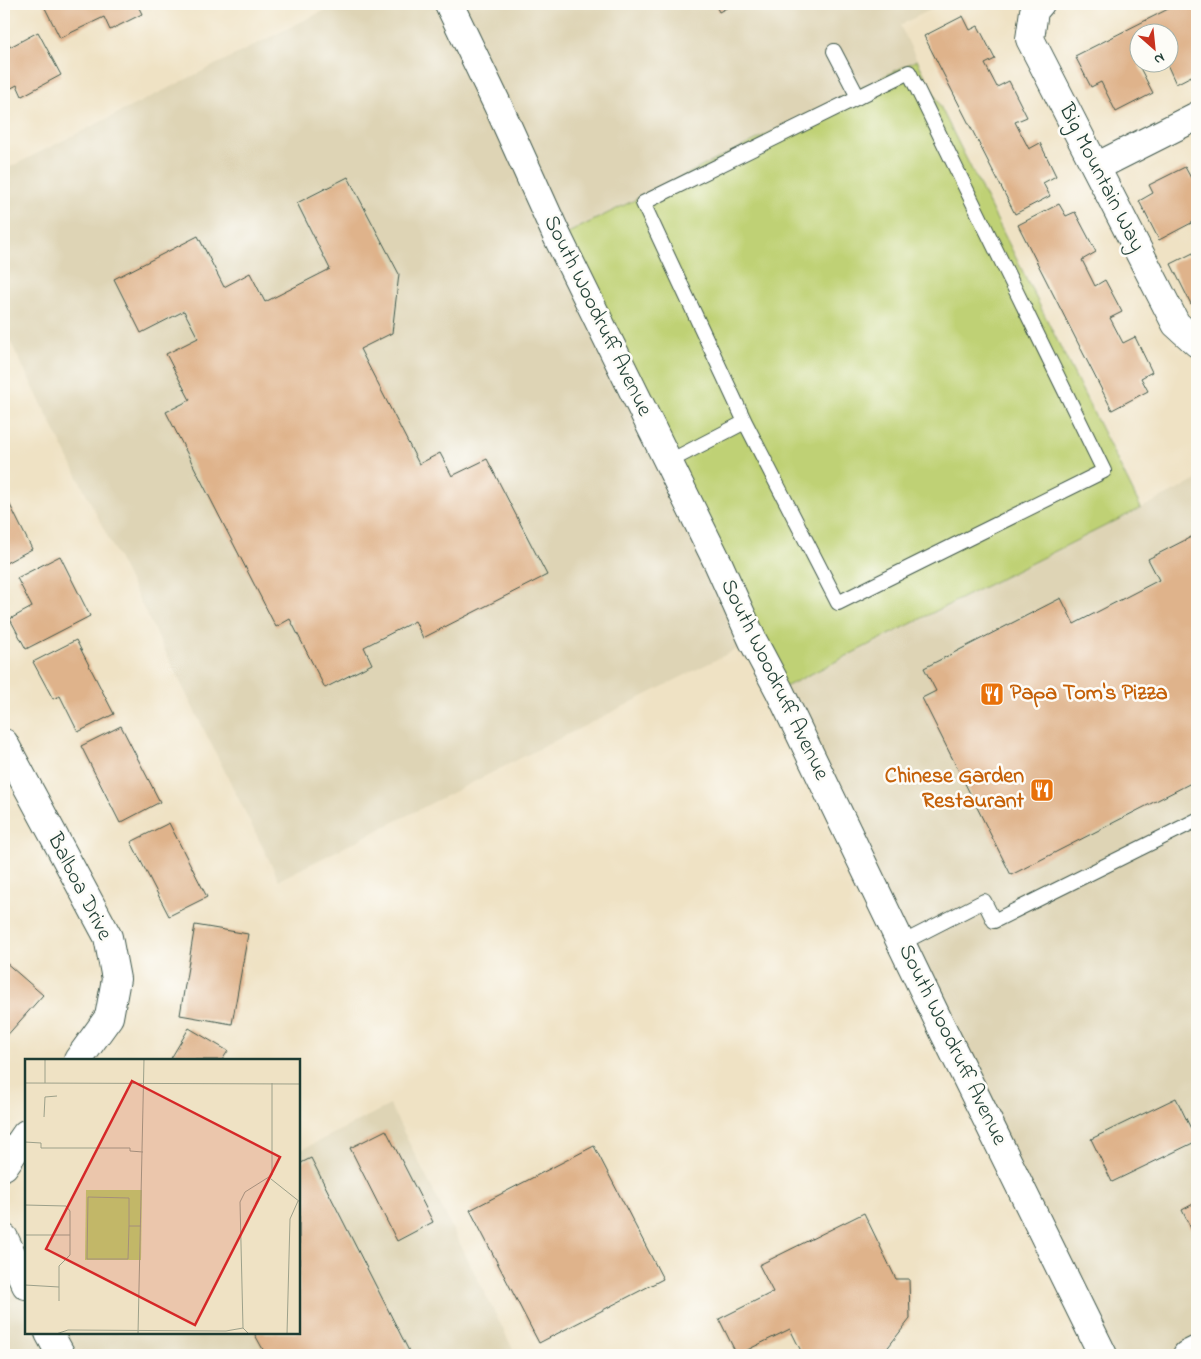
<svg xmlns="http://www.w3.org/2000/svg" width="1201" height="1359" viewBox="0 0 1201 1359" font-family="'Indie Flower',sans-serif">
<rect width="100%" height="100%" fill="#fdfcf7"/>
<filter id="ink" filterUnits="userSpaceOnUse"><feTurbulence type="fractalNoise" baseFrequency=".02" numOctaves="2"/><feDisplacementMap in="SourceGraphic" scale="10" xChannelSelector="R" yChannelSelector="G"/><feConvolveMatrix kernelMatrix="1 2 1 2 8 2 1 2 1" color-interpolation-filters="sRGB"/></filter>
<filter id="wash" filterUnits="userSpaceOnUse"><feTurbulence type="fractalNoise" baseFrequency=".0096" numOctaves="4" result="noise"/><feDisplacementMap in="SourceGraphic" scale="20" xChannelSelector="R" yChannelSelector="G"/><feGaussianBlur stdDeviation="1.12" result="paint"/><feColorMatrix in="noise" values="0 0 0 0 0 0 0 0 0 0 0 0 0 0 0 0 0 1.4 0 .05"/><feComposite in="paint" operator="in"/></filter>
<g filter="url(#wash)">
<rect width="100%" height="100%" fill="#efe2c4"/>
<!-- built -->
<g fill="#ded4b5">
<polygon points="337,4 942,4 900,25 917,60 559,238 753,641 279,880 4,329 4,170"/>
<polygon points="1197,480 1197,1355 1103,1355 779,690"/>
<polygon points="390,1105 516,1355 4,1355 4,1300 26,1289 26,1333 299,1333 299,1151"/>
</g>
<!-- green -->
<polygon fill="#bfd174" stroke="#6f8754" points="917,60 1141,508 779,690 558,238"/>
<g id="blocks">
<!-- building -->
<g fill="#dfb38b">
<polygon points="43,4 137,4 142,14 110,30 104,17 60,38"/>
<polygon points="715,4 734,4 719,12"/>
<polygon points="1178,4 1197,4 1197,73 1176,84 1166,62 1168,62 1168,32 1138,32 1138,62 1147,62 1139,66 1153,93 1116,112 1101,82 1091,87 1075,56"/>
<polygon points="963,16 970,30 978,26 995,59 985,64 997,87 1009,81 1027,117 1015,122 1029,149 1040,143 1056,176 1043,183 1050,196 1015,214 924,36"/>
<polygon points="38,32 61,75 22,96 17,85 4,92 4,34 10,47"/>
<polygon points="1185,167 1191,178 1197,175 1197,220 1159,240 1139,201 1153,193 1149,185"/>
<polygon points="348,177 399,274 392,333 360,349 419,464 440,453 452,476 487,459 547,575 423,638 415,621 364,647 372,664 325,688 290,619 276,627 166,412 190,400 166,354 198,338 184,311 141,333 114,279 198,236 224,287 250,273 265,302 330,269 297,203"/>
<polygon points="1059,204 1066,216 1075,212 1096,252 1082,260 1095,286 1105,280 1122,312 1110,318 1123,343 1135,337 1152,372 1141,378 1148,391 1112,410 1018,225"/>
<polygon points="1197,251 1197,301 1191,304 1171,264"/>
<polygon points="4,493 32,549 4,564"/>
<polygon points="1197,534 1197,780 1011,875 922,698 936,691 924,668 1061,598 1074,624 1159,580 1148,559"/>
<polygon points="60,556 90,616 26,649 10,619 32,607 17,578"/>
<polygon points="76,640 114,714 78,732 60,696 53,699 33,662"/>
<polygon points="121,726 160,802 120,823 81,746"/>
<polygon points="169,823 207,897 169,916 131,842"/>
<polygon points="195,925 248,934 232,1024 180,1015"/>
<polygon points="4,961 43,995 4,1039"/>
<polygon points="189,1028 228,1051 222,1060 170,1060"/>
<polygon points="1176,1098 1197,1141 1112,1182 1091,1139"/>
<polygon points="386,1130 433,1222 397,1241 350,1148"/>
<polygon points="594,1146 663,1279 539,1343 470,1210"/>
<polygon points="311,1158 411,1355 266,1355 254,1333 299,1333 299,1164"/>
<polygon points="1197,1202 1197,1241 1182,1210"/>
<polygon points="864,1213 896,1279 909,1279 910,1319 882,1355 803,1355 790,1329 737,1355 719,1319 773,1292 759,1265"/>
</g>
</g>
</g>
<g filter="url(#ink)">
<use href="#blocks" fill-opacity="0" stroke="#3e564a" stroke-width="1"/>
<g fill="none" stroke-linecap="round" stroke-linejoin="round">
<!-- service casing -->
<g stroke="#3e564a" stroke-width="16">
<g id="service">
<polyline points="834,51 858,97"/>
<polyline points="668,462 745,422 838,603 1104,471 909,72 643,203 745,422"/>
<polyline points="902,943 984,901 994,921 1197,820"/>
</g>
</g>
<!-- minor casing -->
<g stroke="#3e564a" stroke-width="30">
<g id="minor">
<polyline points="1040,4 1034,11 1030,39 1176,324 1197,343"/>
<polyline points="1096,167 1197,116"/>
<polyline points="4,743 108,937 116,979 109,1017 78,1060"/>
<polyline points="4,1166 26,1134"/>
<polyline points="4,1238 26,1285"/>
<polyline points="49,1333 61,1355"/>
</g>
</g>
<!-- secondary casing -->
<g stroke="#3e564a" stroke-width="30">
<polyline id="secondary" points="449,4 500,110 558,238 718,563 753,641 779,690 940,1024 1103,1355"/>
</g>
<!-- primary casing -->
<g stroke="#3e564a" stroke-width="30">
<polyline id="primary" points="1187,1355 1197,1350"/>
</g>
<!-- service -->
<use href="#service" stroke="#fff" stroke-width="14"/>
<!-- minor -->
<use href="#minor" stroke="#fff" stroke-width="28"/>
<!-- secondary -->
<use href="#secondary" stroke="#fff" stroke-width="28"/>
<!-- primary -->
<use href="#primary" stroke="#fff" stroke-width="28"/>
</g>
</g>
<!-- icons -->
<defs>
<g id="restaurant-square" transform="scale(1.25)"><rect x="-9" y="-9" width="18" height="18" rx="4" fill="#e8710a" stroke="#fdfcf7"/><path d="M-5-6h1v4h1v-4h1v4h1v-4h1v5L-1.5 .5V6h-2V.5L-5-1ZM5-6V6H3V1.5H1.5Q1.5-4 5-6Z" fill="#fff"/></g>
</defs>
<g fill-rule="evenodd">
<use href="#restaurant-square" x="992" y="694"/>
<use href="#restaurant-square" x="1042" y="790"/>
</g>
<g text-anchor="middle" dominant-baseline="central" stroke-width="5" stroke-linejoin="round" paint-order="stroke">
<!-- street labels -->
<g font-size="22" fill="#1f3d34" stroke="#fdfcf7">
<text transform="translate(1101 178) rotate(63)">Big Mountain Way</text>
<text transform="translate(597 316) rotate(64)">South Woodruff Avenue</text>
<text transform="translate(774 680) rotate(64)">South Woodruff Avenue</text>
<text transform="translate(79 887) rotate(63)">Balboa Drive</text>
<text transform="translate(952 1045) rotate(64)">South Woodruff Avenue</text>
</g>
<!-- food labels -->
<g font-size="22" font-weight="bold" fill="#c56008" stroke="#fdfcf7" text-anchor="start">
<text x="1010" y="694">Papa Tom's Pizza</text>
<text x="1024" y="777" text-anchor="end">Chinese Garden<tspan x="1024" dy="25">Restaurant</tspan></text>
</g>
</g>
<!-- overview -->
<g transform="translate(25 1059)">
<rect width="275" height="275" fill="#efe2c4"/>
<path d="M61,131H117L116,201H60Z" fill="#bfd174"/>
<path fill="none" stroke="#9ca08a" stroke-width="1" d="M20,0V24M0,24L275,25M19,58L20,38L32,37M0,83L16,84V89H105V92L118,93M246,120L275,143M0,146L41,147L45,152V196L34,207V242M104,167L103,200H62L63,138L104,139V167H116M0,176H45M0,226L34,228M31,275L43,271L201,272L218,269M113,275L119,0M224,275L218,269L215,143L220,133L247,116V24M262,275L265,160L273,142"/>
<path fill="#d62828" fill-opacity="0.15" stroke="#d62828" stroke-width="2.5" d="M107,22L255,98L170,266L21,190Z"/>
<rect width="275" height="275" fill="none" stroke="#1f3d34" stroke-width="2.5"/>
</g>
<!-- margin -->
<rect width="1201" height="1359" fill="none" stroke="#fdfcf7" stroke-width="20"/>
<!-- north arrow -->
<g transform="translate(1154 48) rotate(153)"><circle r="24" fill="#fdfcf7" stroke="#a4b0a9"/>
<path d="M0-4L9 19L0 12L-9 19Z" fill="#c8321e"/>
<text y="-8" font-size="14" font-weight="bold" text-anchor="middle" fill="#1f3d34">N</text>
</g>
</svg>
